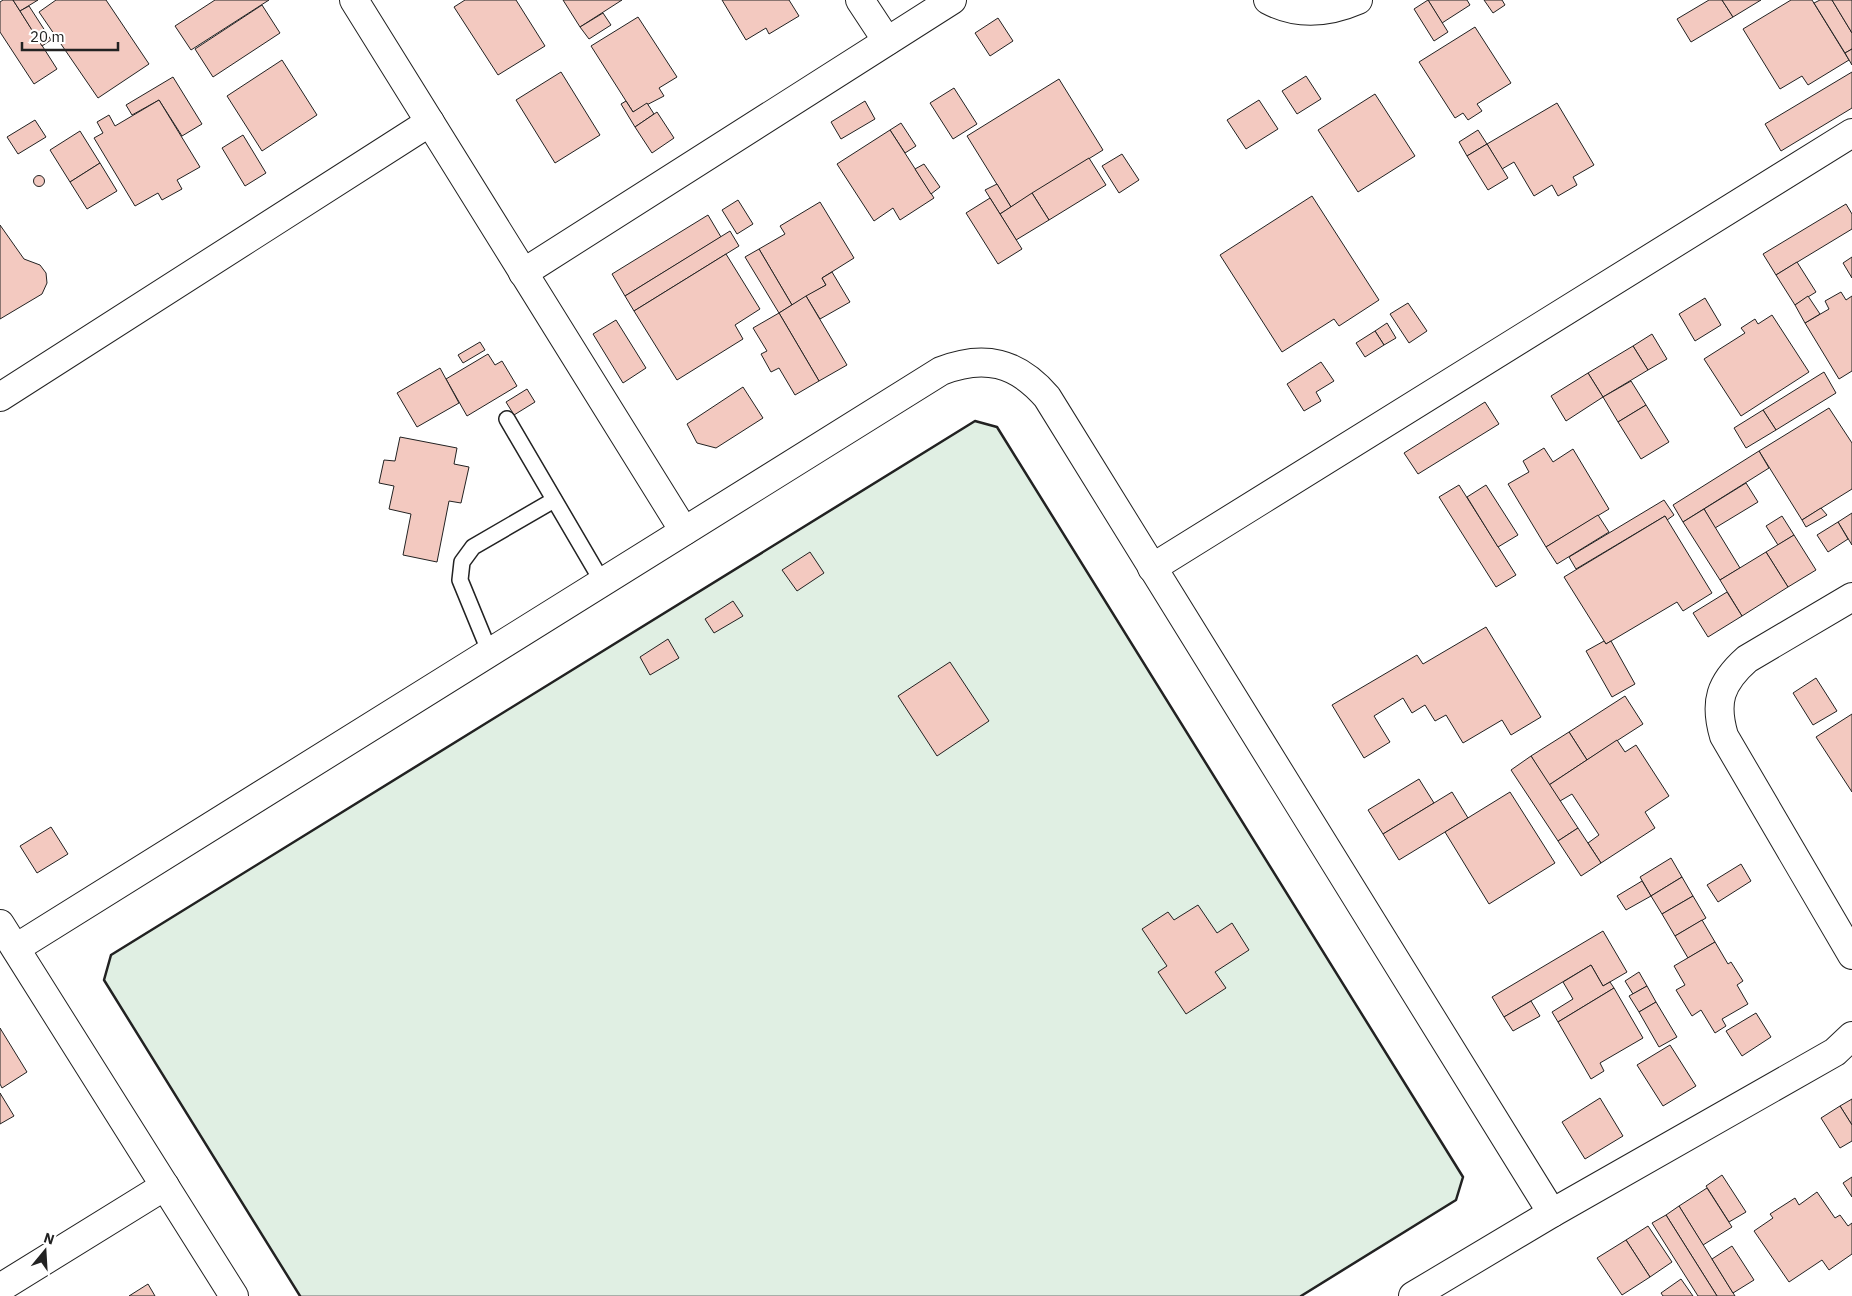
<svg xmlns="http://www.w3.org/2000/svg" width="1852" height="1296" viewBox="0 0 1852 1296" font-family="'IBM Plex Sans',sans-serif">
<rect width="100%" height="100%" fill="#fff"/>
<!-- green -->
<polygon fill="#e0efe3" stroke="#6f6f6f" points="975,421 997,427 1463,1177 1456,1200 1301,1296 300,1296 104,980 111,955"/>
<!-- building -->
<g fill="#f3c9c0" stroke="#222">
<polygon points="3,0 13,0 57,69 34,84 0,32 0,2"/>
<polygon points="13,0 38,0 20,11"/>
<polygon points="56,0 106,0 149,64 98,98 39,12"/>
<polygon points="215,0 269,0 191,50 175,26"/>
<polygon points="465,0 516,0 545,46 498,75 454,7"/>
<polygon points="563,0 622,0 580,27"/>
<polygon points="722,0 789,0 799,16 769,34 766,28 746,40"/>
<polygon points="1428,0 1467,0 1470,5 1442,23"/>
<polygon points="1428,0 1448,32 1434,41 1414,9"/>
<polygon points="1484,0 1502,0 1505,5 1493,13"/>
<polygon points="1709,0 1722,0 1733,17 1691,42 1677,19"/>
<polygon points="1722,0 1761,0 1733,17"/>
<polygon points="1791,0 1812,0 1849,60 1808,85 1802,76 1780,89 1743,29"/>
<polygon points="1820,0 1832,0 1852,33 1852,49 1845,53 1814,3"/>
<polygon points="1832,0 1852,0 1852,33"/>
<polygon points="262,5 280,33 213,77 195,49"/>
<polygon points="29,6 51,40 42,46 20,11"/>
<polygon points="603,13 611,25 589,39 580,27"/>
<polygon points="638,17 677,77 659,88 664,96 633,112 591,46"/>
<polygon points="998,18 1013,41 990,56 975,33"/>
<polygon points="1475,27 1511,83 1477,104 1482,111 1468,120 1463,113 1455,118 1419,62"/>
<polygon points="1852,49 1852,65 1845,53"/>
<polygon points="282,60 317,115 262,151 227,96"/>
<polygon points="561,72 600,135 555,163 516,100"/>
<polygon points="1852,72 1852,108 1781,151 1765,124"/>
<polygon points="1306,76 1321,99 1297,114 1282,91"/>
<polygon points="173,77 202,124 182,136 159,100 132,115 126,105"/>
<polygon points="1059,79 1103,150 1011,207 967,136"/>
<polygon points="954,88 977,124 953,139 930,103"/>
<polygon points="1375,94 1415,156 1358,192 1318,130"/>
<polygon points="159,100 200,167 177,180 182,189 162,200 158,193 135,206 94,138 103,133 97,122 109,115 115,126"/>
<polygon points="1259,100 1278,129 1246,149 1227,120"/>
<polygon points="626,101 633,112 647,103 654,114 635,127 621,104"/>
<polygon points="865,101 875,119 841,139 831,122"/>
<polygon points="1557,103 1594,165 1573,177 1577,185 1558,196 1552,185 1534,196 1514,162 1502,169 1487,144"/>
<polygon points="657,112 674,138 652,153 635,127"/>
<polygon points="35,120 46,137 18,154 7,137"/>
<polygon points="901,123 916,146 905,153 890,130"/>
<polygon points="890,130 934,198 900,220 893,208 874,221 837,164"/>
<polygon points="1478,130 1487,144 1467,156 1459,142"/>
<polygon points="80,131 100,163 70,182 50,150"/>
<polygon points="243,135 266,173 245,186 222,148"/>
<polygon points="1487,144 1508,178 1488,190 1467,156"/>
<polygon points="1122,154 1139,180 1119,193 1102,166"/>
<polygon points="1089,158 1106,185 1049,220 1032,193"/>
<polygon points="100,163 117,191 87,209 70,182"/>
<polygon points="924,164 940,187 931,194 915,169"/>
<circle cx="39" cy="181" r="5.5"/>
<polygon points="997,184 1011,207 1000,214 985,190"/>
<polygon points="1032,193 1049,220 1016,240 1000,214"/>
<polygon points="1312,196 1379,300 1339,326 1334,319 1282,352 1220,255"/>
<polygon points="990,198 1022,249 998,264 966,213"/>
<polygon points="738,200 753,224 737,234 722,210"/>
<polygon points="820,202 854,258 822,278 826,285 792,305 759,249 785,234 780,226"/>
<polygon points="1846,204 1852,214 1852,229 1776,275 1763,254"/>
<polygon points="708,215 721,237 625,296 612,274"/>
<polygon points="0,225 24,259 40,265 46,273 47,283 42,294 0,319"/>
<polygon points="730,231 739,246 634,311 625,296"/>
<polygon points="759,249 792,305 779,313 745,257"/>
<polygon points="726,254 760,309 735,325 743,339 677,380 634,311"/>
<polygon points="1852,257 1852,278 1843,263"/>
<polygon points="1797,262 1816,292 1795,305 1776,275"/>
<polygon points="832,272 850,302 820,319 806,296 826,285 822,278"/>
<polygon points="1841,292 1846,300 1852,296 1852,371 1839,379 1805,323 1829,309 1825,301"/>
<polygon points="806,296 847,365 819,381 779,313"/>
<polygon points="1808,296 1820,314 1805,323 1795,305"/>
<polygon points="1705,298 1721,325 1695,341 1679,314"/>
<polygon points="1408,303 1427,331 1409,343 1390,314"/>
<polygon points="779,313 819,381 795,395 779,368 771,372 761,354 767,351 753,328"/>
<polygon points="1772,315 1809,372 1741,416 1704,359 1745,333 1741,328 1755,319 1758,324"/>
<polygon points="616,320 646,368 623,383 593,334"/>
<polygon points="1387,323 1396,338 1384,345 1375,331"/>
<polygon points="1375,331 1384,345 1365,357 1356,343"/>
<polygon points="1652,334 1667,359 1648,370 1633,346"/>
<polygon points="480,342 485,350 463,363 458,355"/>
<polygon points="1633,346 1648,370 1603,397 1588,373"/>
<polygon points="488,354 495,365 502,361 517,386 467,416 446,379"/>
<polygon points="1321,362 1334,381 1316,392 1321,401 1304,411 1287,384"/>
<polygon points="440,368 459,403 417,427 397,393"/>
<polygon points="1824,372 1836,393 1776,430 1763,410"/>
<polygon points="1588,373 1603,397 1566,421 1551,396"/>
<polygon points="1631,381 1646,405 1618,422 1603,397"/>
<polygon points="743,387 763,418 716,448 697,443 687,424"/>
<polygon points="527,389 535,402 514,415 506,402"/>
<polygon points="1485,402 1499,424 1418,474 1404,453"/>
<polygon points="1646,405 1669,442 1641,459 1618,422"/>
<polygon points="1829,408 1852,443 1852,489 1802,520 1759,451"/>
<polygon points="1763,410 1776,430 1746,448 1734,428"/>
<polygon points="400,437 457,448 454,464 469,467 461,503 449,501 437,562 403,555 411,514 389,509 394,486 379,483 384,460 395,461"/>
<polygon points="1544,448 1553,462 1573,449 1609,509 1546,547 1508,484 1529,472 1523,461"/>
<polygon points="1759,451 1769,468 1683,522 1673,505"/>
<polygon points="1746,483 1758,502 1715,528 1704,509"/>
<polygon points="1459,485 1516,575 1496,587 1439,497"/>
<polygon points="1486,485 1518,535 1498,547 1467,497"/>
<polygon points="1664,500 1674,515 1667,520 1665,516 1576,569 1569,557"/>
<polygon points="1821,508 1827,515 1806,527 1802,520"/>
<polygon points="1704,509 1740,568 1720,580 1683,522"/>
<polygon points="1852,513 1852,545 1838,522"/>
<polygon points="1598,515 1609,532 1557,564 1546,547"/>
<polygon points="1665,516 1712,593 1683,611 1677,602 1606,644 1564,577"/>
<polygon points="1782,516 1794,535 1778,545 1766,526"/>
<polygon points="1838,522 1848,539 1828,552 1817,535"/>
<polygon points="1794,535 1816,570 1788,587 1766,552"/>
<polygon points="810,552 824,573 797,591 782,570"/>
<polygon points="1766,552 1788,587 1742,616 1720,580"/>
<polygon points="1727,592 1742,616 1708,637 1693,613"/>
<polygon points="733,601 743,616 714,633 705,619"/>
<polygon points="1486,627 1541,717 1511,735 1502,720 1463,743 1446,715 1435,721 1425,705 1412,713 1403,698 1374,716 1390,742 1364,758 1332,705 1417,655 1423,664"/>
<polygon points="668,639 679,658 650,675 640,657"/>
<polygon points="1604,641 1606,644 1611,641 1635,684 1612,697 1586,651"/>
<polygon points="950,662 989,721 937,756 898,696"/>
<polygon points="1816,678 1837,711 1813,725 1793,693"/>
<polygon points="1625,696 1643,724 1587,760 1569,732"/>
<polygon points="1852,714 1852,792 1816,737"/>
<polygon points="1569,732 1587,760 1549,785 1531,756"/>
<polygon points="1617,740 1625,752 1636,745 1669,796 1645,812 1655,828 1601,863 1588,843 1599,835 1572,794 1560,801 1549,785"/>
<polygon points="1531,756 1578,828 1558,841 1511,770"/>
<polygon points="1419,779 1434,803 1383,834 1368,810"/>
<polygon points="1452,792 1468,818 1399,860 1383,834"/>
<polygon points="1510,792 1555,863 1489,904 1445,832"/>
<polygon points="51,827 68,854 37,873 20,846"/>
<polygon points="1578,828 1601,863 1581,876 1558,841"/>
<polygon points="1671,858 1682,877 1651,896 1640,877"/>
<polygon points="1741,864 1751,881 1718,902 1707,885"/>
<polygon points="1682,877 1693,896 1662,914 1651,896"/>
<polygon points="1642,881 1651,896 1626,910 1617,896"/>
<polygon points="1693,896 1706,918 1675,936 1662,914"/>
<polygon points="1198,905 1217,933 1232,923 1249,950 1215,972 1226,988 1186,1014 1158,972 1167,966 1142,929 1168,912 1174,920"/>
<polygon points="1702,920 1715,942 1688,958 1675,936"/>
<polygon points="1603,931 1627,972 1603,986 1591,965 1504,1017 1492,997"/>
<polygon points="1715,942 1728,964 1731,962 1743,981 1737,985 1748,1004 1722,1019 1726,1026 1715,1033 1701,1010 1692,1016 1676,990 1685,985 1674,966"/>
<polygon points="1591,965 1603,986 1610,982 1614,988 1558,1022 1552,1012 1573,999 1563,982"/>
<polygon points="1639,972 1647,986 1633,994 1625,981"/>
<polygon points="1647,986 1656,1002 1639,1012 1629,996"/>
<polygon points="1614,988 1643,1038 1600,1063 1604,1071 1591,1079 1558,1022"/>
<polygon points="1531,1001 1540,1016 1513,1031 1504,1017"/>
<polygon points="1656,1002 1677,1037 1659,1047 1639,1012"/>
<polygon points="1756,1013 1771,1037 1742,1056 1726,1031"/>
<polygon points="0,1028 27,1072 2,1088 0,1084"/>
<polygon points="1670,1045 1696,1086 1663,1106 1637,1065"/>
<polygon points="0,1093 14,1116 0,1124"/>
<polygon points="1600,1098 1623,1136 1585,1159 1562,1122"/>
<polygon points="1852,1099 1852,1125 1840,1106"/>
<polygon points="1840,1106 1852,1125 1852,1141 1840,1148 1821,1118"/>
<polygon points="1722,1175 1746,1212 1729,1222 1706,1186"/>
<polygon points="1852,1177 1852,1197 1843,1183"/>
<polygon points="1707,1188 1732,1227 1703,1245 1679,1206"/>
<polygon points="1817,1192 1835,1218 1840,1215 1848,1226 1852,1223 1852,1254 1829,1270 1822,1260 1789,1282 1754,1231 1773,1218 1770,1214 1795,1198 1799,1205"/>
<polygon points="1679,1206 1712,1259 1735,1296 1717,1296 1666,1215"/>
<polygon points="1666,1215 1717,1296 1698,1296 1652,1223"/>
<polygon points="1648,1226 1672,1262 1650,1277 1626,1240"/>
<polygon points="1626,1240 1650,1277 1622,1295 1597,1258"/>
<polygon points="1732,1246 1754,1280 1733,1293 1712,1259"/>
<polygon points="1681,1279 1693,1296 1663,1296 1661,1293"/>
<polygon points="148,1284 155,1296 129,1296"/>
</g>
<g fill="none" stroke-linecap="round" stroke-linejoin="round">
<!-- lane casing -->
<g stroke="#222" stroke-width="18">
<g id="lane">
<polyline points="507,419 603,583"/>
<polyline points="490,653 460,580 462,562 473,547 554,500"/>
</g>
</g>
<!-- street casing -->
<g stroke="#222" stroke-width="30">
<g id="street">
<polyline points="354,0 684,531"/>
<polyline points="860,0 887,41"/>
<path d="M1268,0C1298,16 1328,13 1358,0"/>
<polyline points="523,273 952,0"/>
<polyline points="0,397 430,122"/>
<polyline points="1152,568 1852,133"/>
<path d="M1852,597L1747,659C1720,683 1714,702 1724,736L1852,955"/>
<polyline points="0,924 234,1296"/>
<path d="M16,948L941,371C984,354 1017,362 1047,397L1552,1213"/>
<polyline points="0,1288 165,1186"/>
<polyline points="1413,1296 1552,1213 1835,1052 1852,1036"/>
</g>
</g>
<!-- lane -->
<use href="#lane" stroke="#fff" stroke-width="15"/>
<!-- street -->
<use href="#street" stroke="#fff" stroke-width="28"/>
<!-- wall -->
<polyline stroke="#222" stroke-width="2.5" points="300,1296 104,980 111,955 975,421 997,427 1463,1177 1456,1200 1301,1296"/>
</g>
<!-- north arrow -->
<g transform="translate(45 1251) rotate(18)" stroke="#ffffff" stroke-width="4" paint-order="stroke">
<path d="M0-4L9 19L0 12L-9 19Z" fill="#222222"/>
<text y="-8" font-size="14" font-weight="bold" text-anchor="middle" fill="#222222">N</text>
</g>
<!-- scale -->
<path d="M22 42v8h96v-8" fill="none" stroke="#222222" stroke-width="2.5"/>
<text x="30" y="42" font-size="15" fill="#222222" stroke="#ffffff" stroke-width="4" paint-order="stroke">20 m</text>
</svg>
